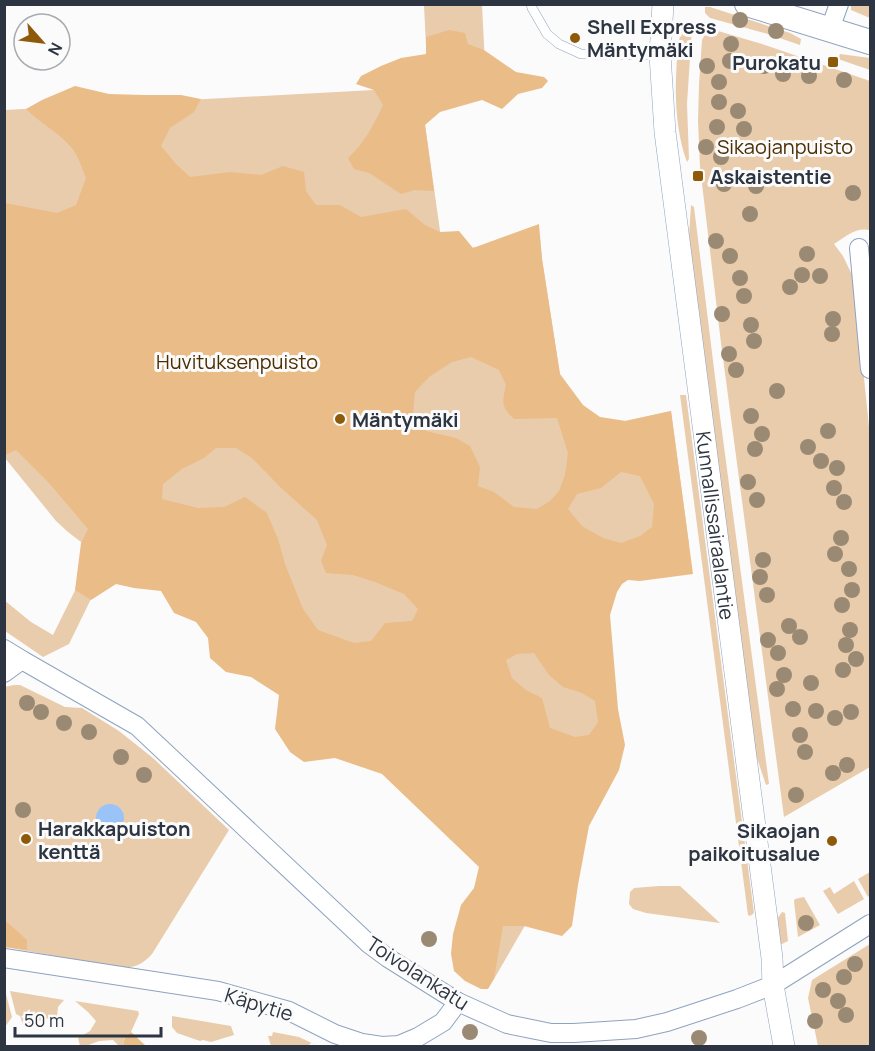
<svg xmlns="http://www.w3.org/2000/svg" width="875" height="1051" viewBox="0 0 875 1051" font-family="Manrope,sans-serif">
<rect width="100%" height="100%" fill="#fbfbfb"/>
<!-- green -->
<g fill="#e9ccac">
<polygon points="424,5 482,5 486,84 422,103 443,252 540,238 542,259 569,433 671,411 689,544 608,570 610,733 596,803 494,979 463,961 504,890 255,652 224,625 110,560 69,644 43,657 5,631 4,600 31,622 53,635 94,552 68,532 56,521 5,458 5,110 428,87"/>
<polygon points="851,5 870,5 870,18 851,10"/>
<polygon points="705,7 710,7 790,33 801,39 800,45 768,34 710,18 705,13"/>
<path d="M682,23L689,24L692,27L687,104L689,159L687,162C672,121 674,66 682,23Z"/>
<path d="M708,28L762,44L870,81V230C856,227 846,236 834,244L843,256L854,279L870,437V767L784,817L721,343L700,167L698,121L699,85L702,40Z"/>
<polygon points="840,54 870,58 870,70 838,59"/>
<polygon points="691,205 694,207 719,409 769,784 766,785 754,749 689,236"/>
<polygon points="680,395 686,395 754,913 750,916 748,915"/>
<path d="M14,685H20L65,707L82,708L119,731L153,758L229,830L152,954C144,963 135,968 122,968L5,947L4,687Z"/>
<polygon points="870,872 870,895 868,897 858,879"/>
<polygon points="854,881 864,899 838,914 823,891 830,887 834,894"/>
<polygon points="659,886 680,886 720,923 646,913 633,909 629,904 630,892 634,888"/>
<polygon points="804,897 820,925 798,937 794,901 795,899"/>
<polygon points="782,912 785,913 788,941 780,945 777,919"/>
<polygon points="870,944 870,1046 818,1046 808,998 812,980"/>
<polygon points="5,990 12,1017 5,1027"/>
<polygon points="10,991 64,1000 58,1007 57,1016 23,1025 20,1016 16,1014"/>
<polygon points="75,1001 138,1011 139,1014 131,1032 125,1036 123,1046 119,1046 113,1040 99,1041 86,1046 80,1046 78,1038 90,1031 96,1021 88,1012"/>
<polygon points="172,1016 231,1026 234,1035 211,1042 203,1040 200,1041 177,1033 172,1027"/>
<polygon points="273,1032 299,1037 318,1046 311,1043 308,1046 271,1046 268,1036 272,1036"/>
</g>
<!-- forest -->
<g fill="#eabc88" fill-rule="evenodd">
<path d="M449,30L465,33L468,44L484,50L516,72L544,77L548,81L542,88L518,94L502,109L482,100L440,112L425,125L434,191L415,190L401,194L369,173L354,169L348,158C364,143 374,125 383,105L374,90L356,84L361,76L381,66L401,58L426,54V37Z"/>
<path d="M75,86L109,94L143,95H181L201,99L194,112L170,128L161,146L176,164L190,177L230,172L261,175L283,166L304,172L306,191L316,205H340L361,217L406,209L425,225L440,232L459,231L473,248L539,224L542,259L560,374L583,405L600,417L626,421L671,411L693,574L640,581L628,580L622,584L617,592L610,615L618,709L625,745L619,770L589,826L578,885L572,926L562,936L524,926H503L494,979L488,989H481L465,981L454,971L451,954L453,934L461,905L474,888L479,867L382,774L335,758L304,762L290,752L275,729L279,695L251,677L226,672L210,658L208,638L196,622L174,613L161,591L134,588L116,584L91,600L75,590L81,543L88,529L49,483L16,450L5,455V203L57,213L76,205L86,178C82,168 78,155 71,147C58,132 40,123 26,109L42,100ZM471,357L499,370L506,385C502,402 501,407 514,419L557,418L568,453L565,475L559,491L550,501L537,509L514,507L494,492L478,486L480,467L470,446L456,438L426,431L413,414L415,392L429,377L452,362ZM216,448H236L252,458L280,487L317,520L327,545L321,561L326,573L353,575L375,582L404,594L418,609L412,621L385,623L371,641L354,643L318,630L303,609L285,564L278,539L267,513L245,497L224,507L198,508L162,499L163,484L182,469L204,458ZM621,472L640,476L654,504L652,527L640,536L621,543L603,538L582,526L568,509L577,494L601,488ZM534,653L549,675L563,687L582,693L595,701L598,722L589,735L575,737L550,728L542,698L526,690L512,678L506,660L517,654Z"/>
<polygon points="4,921 8,923 27,940 27,950 5,947"/>
<polygon points="131,1032 146,1046 123,1046 125,1036"/>
</g>
<!-- water -->
<circle fill="#9ac3f7" cx="110" cy="818" r="14"/>
<g fill="none" stroke-linecap="round" stroke-linejoin="round">
<!-- service casing -->
<g stroke="#8ea3bf" stroke-width="10">
<polyline id="service" points="531,4 532,8 547,34 559,44 581,54 660,55"/>
</g>
<!-- minor casing -->
<g stroke="#8ea3bf" stroke-width="20">
<g id="minor">
<polyline points="830,29 839,4"/>
<polyline points="859,248 870,369"/>
<polyline points="4,649 22,660 137,726 369,944 388,958 458,1002 507,1024 551,1033 574,1033 636,1029 667,1022 737,999 773,985 870,924"/>
<polyline points="4,673 22,660"/>
<polyline points="4,958 218,991 289,1011 335,1034 362,1043 382,1046 399,1045 418,1037 443,1022 458,1002"/>
</g>
</g>
<!-- tertiary casing -->
<g stroke="#8ea3bf" stroke-width="22">
<g id="tertiary">
<path id="s1" d="M663,4L660,55L665,132L772,958L773,985L784,1046"/>
</g>
</g>
<!-- secondary casing -->
<g stroke="#8ea3bf" stroke-width="26">
<polyline id="secondary" points="747,4 870,42"/>
</g>
<!-- service -->
<use href="#service" stroke="#fff" stroke-width="9"/>
<!-- minor -->
<use href="#minor" stroke="#fff" stroke-width="18"/>
<!-- tertiary -->
<use href="#tertiary" stroke="#fff" stroke-width="21"/>
<!-- secondary -->
<use href="#secondary" stroke="#fff" stroke-width="24"/>
</g>
<!-- trees -->
<g fill="#9b8a73">
<circle cx="740" cy="20" r="8"/>
<circle cx="776" cy="31" r="8"/>
<circle cx="731" cy="44" r="8"/>
<circle cx="730" cy="61" r="8"/>
<circle cx="707" cy="66" r="8"/>
<circle cx="764" cy="66" r="8"/>
<circle cx="783" cy="74" r="8"/>
<circle cx="809" cy="76" r="8"/>
<circle cx="844" cy="80" r="8"/>
<circle cx="719" cy="82" r="8"/>
<circle cx="719" cy="102" r="8"/>
<circle cx="738" cy="111" r="8"/>
<circle cx="717" cy="127" r="8"/>
<circle cx="744" cy="129" r="8"/>
<circle cx="706" cy="147" r="8"/>
<circle cx="721" cy="157" r="8"/>
<circle cx="724" cy="184" r="8"/>
<circle cx="756" cy="186" r="8"/>
<circle cx="853" cy="193" r="8"/>
<circle cx="750" cy="214" r="8"/>
<circle cx="716" cy="241" r="8"/>
<circle cx="807" cy="254" r="8"/>
<circle cx="730" cy="256" r="8"/>
<circle cx="802" cy="275" r="8"/>
<circle cx="820" cy="276" r="8"/>
<circle cx="740" cy="278" r="8"/>
<circle cx="790" cy="287" r="8"/>
<circle cx="744" cy="296" r="8"/>
<circle cx="722" cy="314" r="8"/>
<circle cx="833" cy="319" r="8"/>
<circle cx="751" cy="325" r="8"/>
<circle cx="832" cy="334" r="8"/>
<circle cx="754" cy="341" r="8"/>
<circle cx="729" cy="354" r="8"/>
<circle cx="736" cy="370" r="8"/>
<circle cx="777" cy="391" r="8"/>
<circle cx="751" cy="416" r="8"/>
<circle cx="828" cy="431" r="8"/>
<circle cx="762" cy="434" r="8"/>
<circle cx="808" cy="447" r="8"/>
<circle cx="755" cy="449" r="8"/>
<circle cx="821" cy="461" r="8"/>
<circle cx="837" cy="468" r="8"/>
<circle cx="748" cy="482" r="8"/>
<circle cx="834" cy="488" r="8"/>
<circle cx="757" cy="500" r="8"/>
<circle cx="844" cy="502" r="8"/>
<circle cx="841" cy="538" r="8"/>
<circle cx="835" cy="554" r="8"/>
<circle cx="763" cy="560" r="8"/>
<circle cx="849" cy="569" r="8"/>
<circle cx="760" cy="577" r="8"/>
<circle cx="852" cy="590" r="8"/>
<circle cx="767" cy="595" r="8"/>
<circle cx="842" cy="605" r="8"/>
<circle cx="789" cy="626" r="8"/>
<circle cx="850" cy="630" r="8"/>
<circle cx="800" cy="637" r="8"/>
<circle cx="768" cy="640" r="8"/>
<circle cx="846" cy="645" r="8"/>
<circle cx="778" cy="653" r="8"/>
<circle cx="856" cy="659" r="8"/>
<circle cx="843" cy="670" r="8"/>
<circle cx="784" cy="675" r="8"/>
<circle cx="811" cy="683" r="8"/>
<circle cx="777" cy="689" r="8"/>
<circle cx="27" cy="703" r="8"/>
<circle cx="793" cy="709" r="8"/>
<circle cx="816" cy="711" r="8"/>
<circle cx="41" cy="712" r="8"/>
<circle cx="851" cy="712" r="8"/>
<circle cx="835" cy="718" r="8"/>
<circle cx="64" cy="723" r="8"/>
<circle cx="89" cy="732" r="8"/>
<circle cx="800" cy="735" r="8"/>
<circle cx="805" cy="752" r="8"/>
<circle cx="121" cy="757" r="8"/>
<circle cx="847" cy="765" r="8"/>
<circle cx="833" cy="773" r="8"/>
<circle cx="144" cy="775" r="8"/>
<circle cx="796" cy="795" r="8"/>
<circle cx="23" cy="810" r="8"/>
<circle cx="806" cy="923" r="8"/>
<circle cx="429" cy="939" r="8"/>
<circle cx="855" cy="964" r="8"/>
<circle cx="844" cy="977" r="8"/>
<circle cx="823" cy="990" r="8"/>
<circle cx="838" cy="1001" r="8"/>
<circle cx="846" cy="1015" r="8"/>
<circle cx="815" cy="1021" r="8"/>
<circle cx="470" cy="1032" r="8"/>
<circle cx="699" cy="1038" r="8"/>
</g>
<!-- markers -->
<g fill="#8e5a09" stroke="#fbfbfb" stroke-width="2">
<circle cx="575" cy="38" r="6"/>
<rect x="827" y="56" width="12" height="12" rx="3"/>
<rect x="692" y="170" width="12" height="12" rx="3"/>
<circle cx="340" cy="419" r="6"/>
<circle cx="26" cy="839" r="6"/>
<circle cx="832" cy="841" r="6"/>
</g>
<g text-anchor="middle" dominant-baseline="central" stroke-width="6" stroke-linejoin="round" paint-order="stroke">
<!-- poi labels -->
<g font-size="20" font-weight="bold" fill="#2c3541" stroke="#fbfbfb" text-anchor="start">
<text x="587" y="26">Shell Express<tspan x="587" dy="23">Mäntymäki</tspan></text>
<text x="821" y="62" text-anchor="end">Purokatu</text>
<text x="710" y="176">Askaistentie</text>
<text x="352" y="419">Mäntymäki</text>
<text x="38" y="828">Harakkapuiston<tspan x="38" dy="23">kenttä</tspan></text>
<text x="820" y="830" text-anchor="end">Sikaojan<tspan x="820" dy="23">paikoitusalue</tspan></text>
</g>
<!-- park labels -->
<g font-size="20" fill="#4c2e03" stroke="#fbfbfb">
<text x="785" y="146">Sikaojanpuisto</text>
<text x="237" y="361">Huvituksenpuisto</text>
</g>
<!-- street labels -->
<g font-size="20" fill="#2c3541" stroke="#fbfbfb">
<text stroke="none"><textPath href="#s1" startOffset="525">Kunnallissairaalantie</textPath></text>
<text transform="translate(418 973) rotate(33)">Toivolankatu</text>
<text transform="translate(259 1004) rotate(17)">Käpytie</text>
</g>
</g>
<!-- border -->
<rect width="875" height="1051" fill="none" stroke="#2c3541" stroke-width="12"/>
<!-- north arrow -->
<g transform="translate(42 42) rotate(118)"><circle r="28" fill="#fbfbfb" stroke="#a8acb1" stroke-width="1.5"/>
<path d="M0-4.5L10 22L0 15L-10 22Z" fill="#8e5a09"/>
<text y="-9" font-size="16" font-weight="bold" text-anchor="middle" fill="#2c3541">N</text>
</g>
<!-- scale -->
<path d="M15 1027v9h146v-9" fill="none" stroke="#2c3541" stroke-width="3"/>
<text x="24" y="1027" font-size="18" fill="#2c3541" stroke="#fbfbfb" stroke-width="4.5" paint-order="stroke">50 m</text>
</svg>
